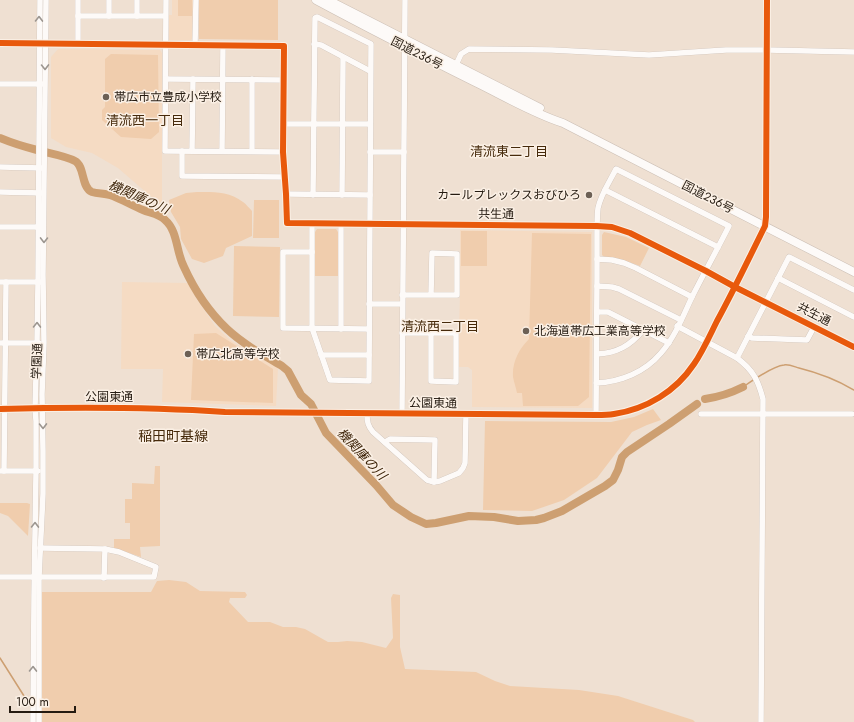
<svg xmlns="http://www.w3.org/2000/svg" width="854" height="722" viewBox="0 0 854 722" font-family="Jost,'Noto Sans JP',sans-serif">
<rect width="100%" height="100%" fill="#efe0d2"/>
<!-- built -->
<g fill="#f5dbc3">
<polygon points="172,0 193,0 193,37 191,40 168,40 168,15 172,15"/>
<polygon points="58,49 160,50 162,53 162,206 118,168 92,153 66,147 51,138 51,57"/>
<polygon points="460,230 592,232 592,408 472,407 472,370 468,367 458,367 460,295"/>
<polygon points="122,282 188,283 196,298 215,326 230,340 278,368 276,406 162,402 163,369 121,369"/>
</g>
<!-- green -->
<g fill="#f0cdad">
<rect x="178" y="0" width="14" height="16"/>
<polygon points="199,0 278,0 278,40 199,39"/>
<polygon points="111,54 158,55 159,132 151,139 121,137 102,120 102,110 105,107 105,59"/>
<path d="M197,192C213,192 229,191 243,202C246,204 249,208 252,211V236L226,248L223,256L204,263L192,259L181,239L180,227L171,212L169,200L186,193Z"/>
<polygon points="254,200 279,200 279,238 253,238"/>
<polygon points="317,229 336,229 338,232 338,276 315,276 315,232"/>
<rect x="461" y="231" width="26" height="35"/>
<polygon points="604,232 626,237 649,248 640,266 623,260 604,257 602,255 602,235"/>
<path d="M532,233L591,234L589,397L578,406H523L522,393H517C516,388 514,382 513,377C512,362 519,349 529,339Z"/>
<polygon points="234,246 280,247 279,317 233,316"/>
<polygon points="216,333 273,369 273,403 191,400 194,334"/>
<polygon points="653,409 661,420 647,425 632,432 597,478 564,500 532,511 483,510 485,421 611,422 634,417"/>
<polygon points="155,466 160,466 160,546 140,547 141,557 114,548 114,539 130,539 130,523 125,523 125,499 132,499 132,483 154,484"/>
<polygon points="0,503 27,503 30,504 28,536 8,516 0,513"/>
<polygon points="169,580 186,582 200,591 245,592 247,595 245,598 230,598 229,602 248,622 270,622 283,627 296,627 305,629 328,642 338,642 347,641 362,642 386,648 393,638 391,598 393,594 400,595 400,647 405,669 476,672 495,681 510,686 579,690 618,696 693,720 695,722 41,722 42,592 151,592 157,581"/>
</g>
<g fill="none" stroke-linecap="round" stroke-linejoin="round">
<!-- stream -->
<g stroke="#cd9f71" stroke-width="1.5">
<path d="M743,387C753,380 773,366 784,365C789,364 795,367 799,368C819,373 837,380 854,390"/>
<polyline points="0,658 31,707"/>
</g>
<!-- river -->
<g stroke="#cd9f71" stroke-width="8">
<path d="M0,138C12,143 25,147 37,150C48,153 66,156 75,161C85,166 81,188 92,192C99,194 106,193 113,196C123,200 133,206 143,210C150,213 160,214 165,220C178,231 176,252 184,267C194,289 209,312 227,329C243,344 263,355 282,366L288,371L301,395L311,404L326,433L376,485L393,505L411,517L426,524L436,523L469,516L494,517L518,521L536,520L544,518L562,511L605,486L613,480L618,470L622,457L627,452L669,424L697,404"/>
<path d="M705,399C719,397 731,393 743,387"/>
</g>
<!-- minor casing -->
<g stroke="#cabdb3" stroke-width="6">
<g id="minor">
<polyline points="166,0 165,151 283,152"/>
<polyline points="78,16 165,16"/>
<polyline points="109,16 109,0"/>
<polyline points="137,16 137,0"/>
<polyline points="0,43 284,46 283,152 286,194 287,223 597,226 612,227 630,233 706,271 735,287 854,347"/>
<polyline points="78,44 78,0"/>
<polyline points="314,44 321,45 370,71"/>
<polyline points="195,45 196,0"/>
<polyline points="455,67 461,54 469,49 552,50 649,55 726,50 767,50 854,52"/>
<polyline points="166,79 283,80"/>
<polyline points="0,84 42,84"/>
<polyline points="283,124 370,124"/>
<polyline points="182,151 182,176 285,177"/>
<polyline points="192,151 193,79"/>
<polyline points="222,151 223,45"/>
<polyline points="252,151 252,79"/>
<polyline points="370,152 404,152"/>
<polyline points="0,167 42,168"/>
<polyline points="605,190 718,247"/>
<polyline points="0,192 42,193"/>
<polyline points="286,194 370,195"/>
<polyline points="342,195 343,63 343,58"/>
<polyline points="312,224 312,328 330,380 369,381 371,44 317,17 315,18 313,195"/>
<polyline points="0,227 42,227"/>
<polyline points="312,252 283,252 283,328 368,329"/>
<polyline points="597,259 612,260 624,263 636,268 692,297"/>
<polyline points="778,278 854,317"/>
<polyline points="0,282 41,282"/>
<polyline points="597,286 612,287 619,289 681,320"/>
<polyline points="402,295 457,295 457,254 432,253 431,295"/>
<polyline points="369,304 402,304"/>
<polyline points="597,312 608,312 669,343"/>
<path d="M677,326L737,358C753,370 758,380 763,399L761,722"/>
<polyline points="341,329 341,224"/>
<polyline points="402,333 456,333 456,382 431,381 431,333"/>
<polyline points="748,336 752,338 807,340 814,327"/>
<polyline points="0,343 39,343"/>
<path d="M597,354C617,353 630,346 643,330"/>
<polyline points="321,355 369,355"/>
<polyline points="737,358 789,257 854,290"/>
<path d="M0,409C75,407 150,407 225,412L596,415C602,415 608,415 614,414C647,409 676,391 694,364C703,351 710,335 717,321C734,290 749,258 765,226L766,217L767,0"/>
<path d="M367,414C367,422 368,426 373,432L427,480L434,482L440,481L459,473L463,468L465,463L466,414"/>
<polyline points="402,414 405,0"/>
<polyline points="701,414 852,414"/>
<path d="M596,415C596,369 597,324 597,278C597,264 597,249 597,235C597,226 597,216 598,208C601,194 610,181 616,169L729,226C717,250 704,273 692,297C683,316 675,337 661,353C645,372 621,382 596,383"/>
<polyline points="385,442 390,439 435,440 434,482"/>
<polyline points="0,471 38,471"/>
<polyline points="4,471 6,282"/>
<polyline points="0,577 154,577 156,567 119,552 105,549 40,548"/>
<polyline points="104,578 105,549"/>
<polyline points="33,722 34,595 36,471 36,421 35,408 37,343 38,281 40,0"/>
<polyline points="39,722 39,577 43,494 43,451 42,394 44,343 43,275 46,0"/>
</g>
</g>
<!-- highway casing -->
<g stroke="#cabdb3" stroke-width="9">
<g id="highway">
<path d="M316,0C368,28 421,55 475,82C504,96 532,113 563,123L854,272"/>
<polyline points="328,0 540,108"/>
</g>
</g>
<!-- minor -->
<use href="#minor" stroke="#fdfaf8" stroke-width="5.5"/>
<!-- highway -->
<use href="#highway" stroke="#fdfaf8" stroke-width="8"/>
<!-- cycleway casing -->
<g stroke="#fbf0e5" stroke-width="8">
<g id="cycleway">
<polyline points="0,43 284,46 283,152 286,194 287,223 597,226 612,227 630,233 706,271 735,287 854,347"/>
<path d="M0,409C75,407 150,407 225,412L596,415C602,415 608,415 614,414C647,409 676,391 694,364C703,351 710,335 717,321C734,290 749,258 765,226L766,217L767,0"/>
</g>
</g>
<!-- cycleway -->
<use href="#cycleway" stroke="#e8590c" stroke-width="6"/>
</g>
<!-- one-way arrows -->
<defs><path id="oneway-chevron" d="M-2-3.5L2.5 0L-2 3.5" fill="none" stroke-width="1.6" stroke-linecap="round" stroke-linejoin="round"/></defs>
<g stroke="#9c9690">
<use href="#oneway-chevron" transform="translate(39 19) rotate(-89)"/>
<use href="#oneway-chevron" transform="translate(45 67) rotate(89)"/>
<use href="#oneway-chevron" transform="translate(44 240) rotate(91)"/>
<use href="#oneway-chevron" transform="translate(37 325) rotate(-89)"/>
<use href="#oneway-chevron" transform="translate(43 426) rotate(89)"/>
<use href="#oneway-chevron" transform="translate(35 525) rotate(-89)"/>
<use href="#oneway-chevron" transform="translate(33 669) rotate(-89)"/>
</g>
<!-- markers -->
<g fill="#6c6055" stroke="#fbf0e5" stroke-width="1.5">
<circle cx="106" cy="97" r="4"/>
<circle cx="589" cy="195" r="4"/>
<circle cx="526" cy="331" r="4"/>
<circle cx="188" cy="354" r="4"/>
</g>
<g text-anchor="middle" dominant-baseline="central" stroke-width="3" stroke-linejoin="round" paint-order="stroke">
<!-- street labels -->
<g font-size="12" fill="#251b11" stroke="#fbf0e5">
<text transform="translate(417 53) rotate(27)">国道236号</text>
<text transform="translate(708 197) rotate(27)">国道236号</text>
<text transform="translate(496 214) rotate(1)">共生通</text>
<text transform="translate(814 314) rotate(27)">共生通</text>
<text transform="translate(37 361) rotate(-88)">学園通</text>
<text x="109" y="397">公園東通</text>
<text transform="translate(433 403) rotate(1)">公園東通</text>
</g>
<!-- poi labels -->
<g font-size="12" fill="#251b11" stroke="#fbf0e5" text-anchor="start">
<text x="114" y="97">帯広市立豊成小学校</text>
<text x="581" y="195" text-anchor="end">カールプレックスおびひろ</text>
<text x="534" y="331">北海道帯広工業高等学校</text>
<text x="196" y="354">帯広北高等学校</text>
</g>
<!-- neighbourhood labels -->
<g font-size="13" fill="#462a0b" stroke="#fbf0e5">
<text x="145" y="120">清流西一丁目</text>
<text x="509" y="151">清流東二丁目</text>
<text x="440" y="326">清流西二丁目</text>
</g>
<!-- water labels -->
<g font-size="13" font-style="italic" fill="#3e250a" stroke="#fbf0e5">
<text transform="translate(139 197) rotate(24)">機関庫の川</text>
<text transform="translate(362 454) rotate(47)">機関庫の川</text>
</g>
<!-- quarter labels -->
<g font-size="14" fill="#462a0b" stroke="#fbf0e5">
<text x="173" y="436">稲田町基線</text>
</g>
</g>
<!-- scale -->
<path d="M10 706v6h65v-6" fill="none" stroke="#251b11" stroke-width="2"/>
<text x="16" y="706" font-size="12" fill="#251b11" stroke="#fbf0e5" stroke-width="3" paint-order="stroke">100 m</text>
</svg>
